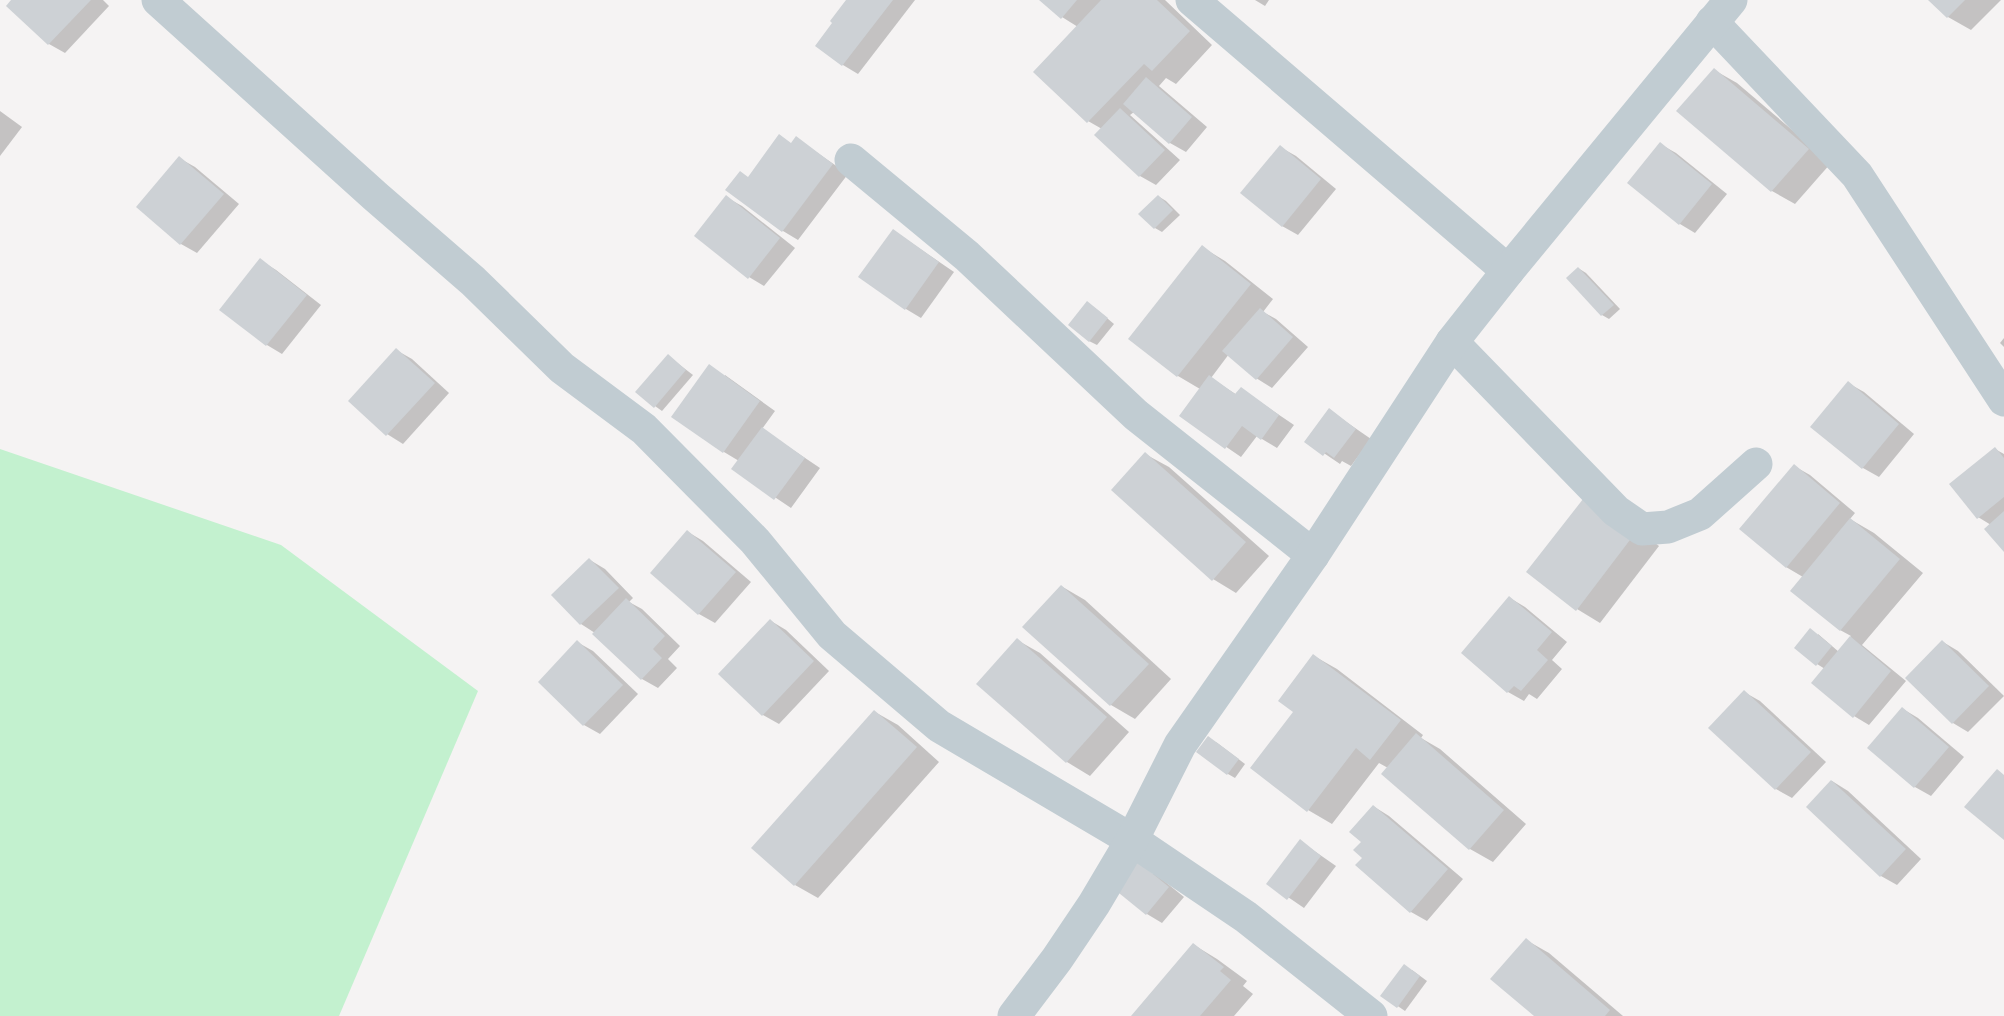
<svg xmlns="http://www.w3.org/2000/svg" width="2004" height="1016" viewBox="0 0 2004 1016" font-family="'Roboto Condensed',sans-serif">
<rect width="100%" height="100%" fill="#f5f3f3"/>
<!-- green -->
<polygon fill="#c3f1cf" points="0,449 281,545 478,691 339,1016 0,1016"/>
<!-- shadow -->
<g fill="#0003">
<polygon points="13,0 103,0 109,6 65,53 49,44"/>
<polygon points="848,0 915,0 858,74 843,65"/>
<polygon points="1042,0 1165,0 1212,45 1176,84 1166,78 1159,86 1207,127 1186,152 1170,143 1134,112 1130,115 1180,160 1156,185 1140,176 1096,135 1102,129 1088,121 1078,27 1062,17"/>
<polygon points="1255,0 1269,0 1265,6"/>
<polygon points="1931,0 2001,0 1971,30 1948,17"/>
<polygon points="1714,70 1737,83 1831,163 1795,204 1772,191 1678,111"/>
<polygon points="0,111 22,127 0,156"/>
<polygon points="796,138 848,174 798,240 783,231 749,178 792,144"/>
<polygon points="1660,144 1676,153 1727,194 1695,233 1680,224"/>
<polygon points="1280,147 1296,156 1336,189 1298,235 1282,226"/>
<polygon points="179,158 195,167 239,204 197,253 181,244 138,207"/>
<polygon points="1158,196 1166,201 1180,215 1162,232 1155,228"/>
<polygon points="726,197 742,206 795,248 764,286 749,277"/>
<polygon points="894,231 954,272 921,318 906,309"/>
<polygon points="1202,247 1225,261 1273,299 1263,312 1276,319 1308,347 1272,388 1256,378 1229,354 1211,378 1237,395 1241,389 1294,425 1277,448 1257,436 1241,457 1181,416 1200,389 1178,376 1130,338"/>
<polygon points="260,260 276,270 321,305 282,354 267,345"/>
<polygon points="1578,268 1586,273 1620,309 1609,319 1602,315"/>
<polygon points="1095,308 1114,324 1097,345 1089,341"/>
<polygon points="2004,338 2004,347 2000,343"/>
<polygon points="396,350 412,359 449,393 403,444 387,434"/>
<polygon points="668,356 693,375 662,411 655,406"/>
<polygon points="725,375 775,411 762,429 820,468 791,508 733,469 739,461 724,452"/>
<polygon points="1848,383 1864,392 1914,434 1879,477 1863,468"/>
<polygon points="1329,410 1371,439 1351,466 1342,461 1340,464 1306,441"/>
<polygon points="1995,449 2004,454 2004,550 1991,525 1978,517"/>
<polygon points="1145,454 1169,467 1269,556 1236,593 1213,579"/>
<polygon points="1794,466 1810,475 1855,513 1850,519 1874,533 1923,573 1862,645 1906,681 1869,725 1854,716 1825,669 1817,664 1818,634 1839,652 1851,636 1840,630 1803,577 1786,567"/>
<polygon points="1610,509 1659,546 1600,623 1577,609"/>
<polygon points="688,532 703,541 751,582 715,623 699,614 652,573"/>
<polygon points="590,560 605,569 633,598 629,602 642,609 680,646 668,659 677,668 658,688 642,679 595,633 581,624"/>
<polygon points="1061,586 1085,600 1171,679 1135,719 1111,705 1024,627"/>
<polygon points="1510,598 1525,607 1567,642 1552,660 1562,669 1537,699 1529,694 1524,701 1508,692 1463,653"/>
<polygon points="771,621 786,630 829,671 779,724 763,715 721,674"/>
<polygon points="1017,640 1040,653 1129,732 1090,776 1067,762 978,684"/>
<polygon points="577,642 593,651 638,694 600,734 584,725"/>
<polygon points="1943,642 1958,651 2004,696 1968,732 1953,723"/>
<polygon points="1314,656 1337,669 1423,735 1421,738 1440,749 1526,824 1493,862 1470,849 1383,774 1388,768 1379,763 1332,824 1308,810 1253,768 1295,712"/>
<polygon points="1744,692 1760,701 1826,762 1792,798 1776,789 1710,728"/>
<polygon points="1903,709 1918,718 1964,757 1931,796 1915,787"/>
<polygon points="875,712 898,725 939,762 818,898 795,885"/>
<polygon points="1216,742 1245,764 1235,778 1228,774"/>
<polygon points="1832,781 1848,791 1921,859 1897,885 1881,876 1808,807"/>
<polygon points="1373,806 1389,816 1463,879 1427,921 1411,912 1357,865 1364,858 1363,842"/>
<polygon points="1300,841 1336,866 1304,908 1269,884"/>
<polygon points="1153,872 1184,897 1162,923 1147,914"/>
<polygon points="1526,940 1549,953 1623,1016 1536,1016"/>
<polygon points="1194,945 1217,959 1247,981 1243,986 1253,994 1234,1016 1133,1016"/>
<polygon points="1412,970 1427,981 1405,1011 1383,996"/>
</g>
<!-- building -->
<g fill="#cdd1d5">
<polygon points="11,0 91,0 48,45 6,6"/>
<polygon points="846,0 893,0 842,66 815,46 832,23 830,21"/>
<polygon points="1039,0 1077,0 1061,19"/>
<polygon points="1101,0 1157,0 1190,31 1152,71 1144,64 1087,123 1033,72"/>
<polygon points="1928,0 1965,0 1947,18"/>
<polygon points="1714,68 1809,149 1771,192 1676,111"/>
<polygon points="1146,77 1192,117 1169,144 1123,104"/>
<polygon points="1120,108 1165,150 1139,177 1094,135"/>
<polygon points="779,134 791,143 796,136 833,164 782,232 725,190 740,171 748,177"/>
<polygon points="1660,142 1712,184 1679,225 1627,183"/>
<polygon points="1280,145 1321,179 1282,227 1240,193"/>
<polygon points="179,156 224,194 180,245 136,207"/>
<polygon points="726,195 780,238 748,279 694,236"/>
<polygon points="1158,195 1173,210 1154,229 1138,214"/>
<polygon points="893,229 939,262 905,310 858,277"/>
<polygon points="1202,245 1251,284 1177,377 1128,339"/>
<polygon points="260,258 307,295 266,346 219,310"/>
<polygon points="1578,267 1614,305 1601,316 1566,278"/>
<polygon points="1087,301 1108,318 1089,342 1068,325"/>
<polygon points="1260,308 1293,337 1256,380 1222,351"/>
<polygon points="396,348 435,383 386,436 348,401"/>
<polygon points="668,354 686,370 654,408 635,392"/>
<polygon points="709,364 760,401 723,453 671,417"/>
<polygon points="1209,375 1235,394 1241,387 1279,415 1261,440 1242,426 1225,449 1179,416"/>
<polygon points="1848,381 1899,424 1862,469 1810,427"/>
<polygon points="1329,408 1356,429 1334,458 1326,452 1323,456 1304,442"/>
<polygon points="762,427 805,458 774,500 731,469"/>
<polygon points="1995,447 2004,458 2004,497 1977,519 1949,484"/>
<polygon points="1145,452 1246,542 1212,581 1111,490"/>
<polygon points="1794,464 1840,503 1786,568 1739,529"/>
<polygon points="1587,494 1636,532 1576,611 1526,572"/>
<polygon points="2004,511 2004,552 1984,529"/>
<polygon points="1850,518 1900,559 1840,631 1790,591"/>
<polygon points="687,530 736,572 698,615 650,573"/>
<polygon points="589,558 619,588 580,625 551,595"/>
<polygon points="1061,585 1149,664 1110,706 1022,627"/>
<polygon points="1509,596 1552,632 1537,650 1548,660 1521,691 1514,686 1507,693 1461,653"/>
<polygon points="626,598 665,636 653,649 662,658 641,680 592,634"/>
<polygon points="770,619 814,661 762,716 718,674"/>
<polygon points="1810,628 1832,646 1816,666 1794,648"/>
<polygon points="1850,636 1891,671 1853,718 1811,683"/>
<polygon points="1017,638 1107,717 1066,763 976,684"/>
<polygon points="577,640 623,685 583,726 538,682"/>
<polygon points="1942,640 1989,686 1952,724 1905,678"/>
<polygon points="1313,654 1401,720 1370,760 1356,748 1307,812 1250,768 1293,712 1278,701"/>
<polygon points="1744,690 1811,752 1775,790 1708,728"/>
<polygon points="1902,707 1949,747 1914,788 1867,748"/>
<polygon points="874,710 917,747 794,886 751,848"/>
<polygon points="1416,733 1504,810 1469,850 1381,774"/>
<polygon points="1208,736 1239,759 1227,775 1196,752"/>
<polygon points="1997,769 2004,775 2004,840 1964,807"/>
<polygon points="1831,780 1906,849 1880,877 1806,807"/>
<polygon points="1373,805 1448,869 1410,913 1355,865 1362,858 1353,850 1361,842 1349,832"/>
<polygon points="1300,839 1321,856 1287,900 1266,884"/>
<polygon points="1137,861 1169,887 1146,915 1114,889"/>
<polygon points="1526,938 1610,1010 1605,1016 1534,1016 1490,979"/>
<polygon points="1193,943 1224,967 1220,971 1231,980 1200,1016 1131,1016"/>
<polygon points="1404,964 1420,976 1397,1008 1380,996"/>
</g>
<g fill="none" stroke-linecap="round" stroke-linejoin="round">
<!-- street -->
<g stroke="#c1ccd2" stroke-width="33">
<polyline points="158,0 375,196 473,281 562,368 644,429 755,541 832,635 939,726 1132,840 1246,917 1371,1016"/>
<polyline points="1192,0 1508,271"/>
<polyline points="1712,22 1857,175 2004,400"/>
<polyline points="851,160 967,256 1136,415 1313,555"/>
<polyline points="1452,342 1616,511 1642,529 1668,527 1700,514 1756,464"/>
<polyline points="1014,1016 1057,959 1094,904 1132,840 1180,745 1313,555 1452,342 1508,271 1731,0"/>
</g>
</g>
</svg>
